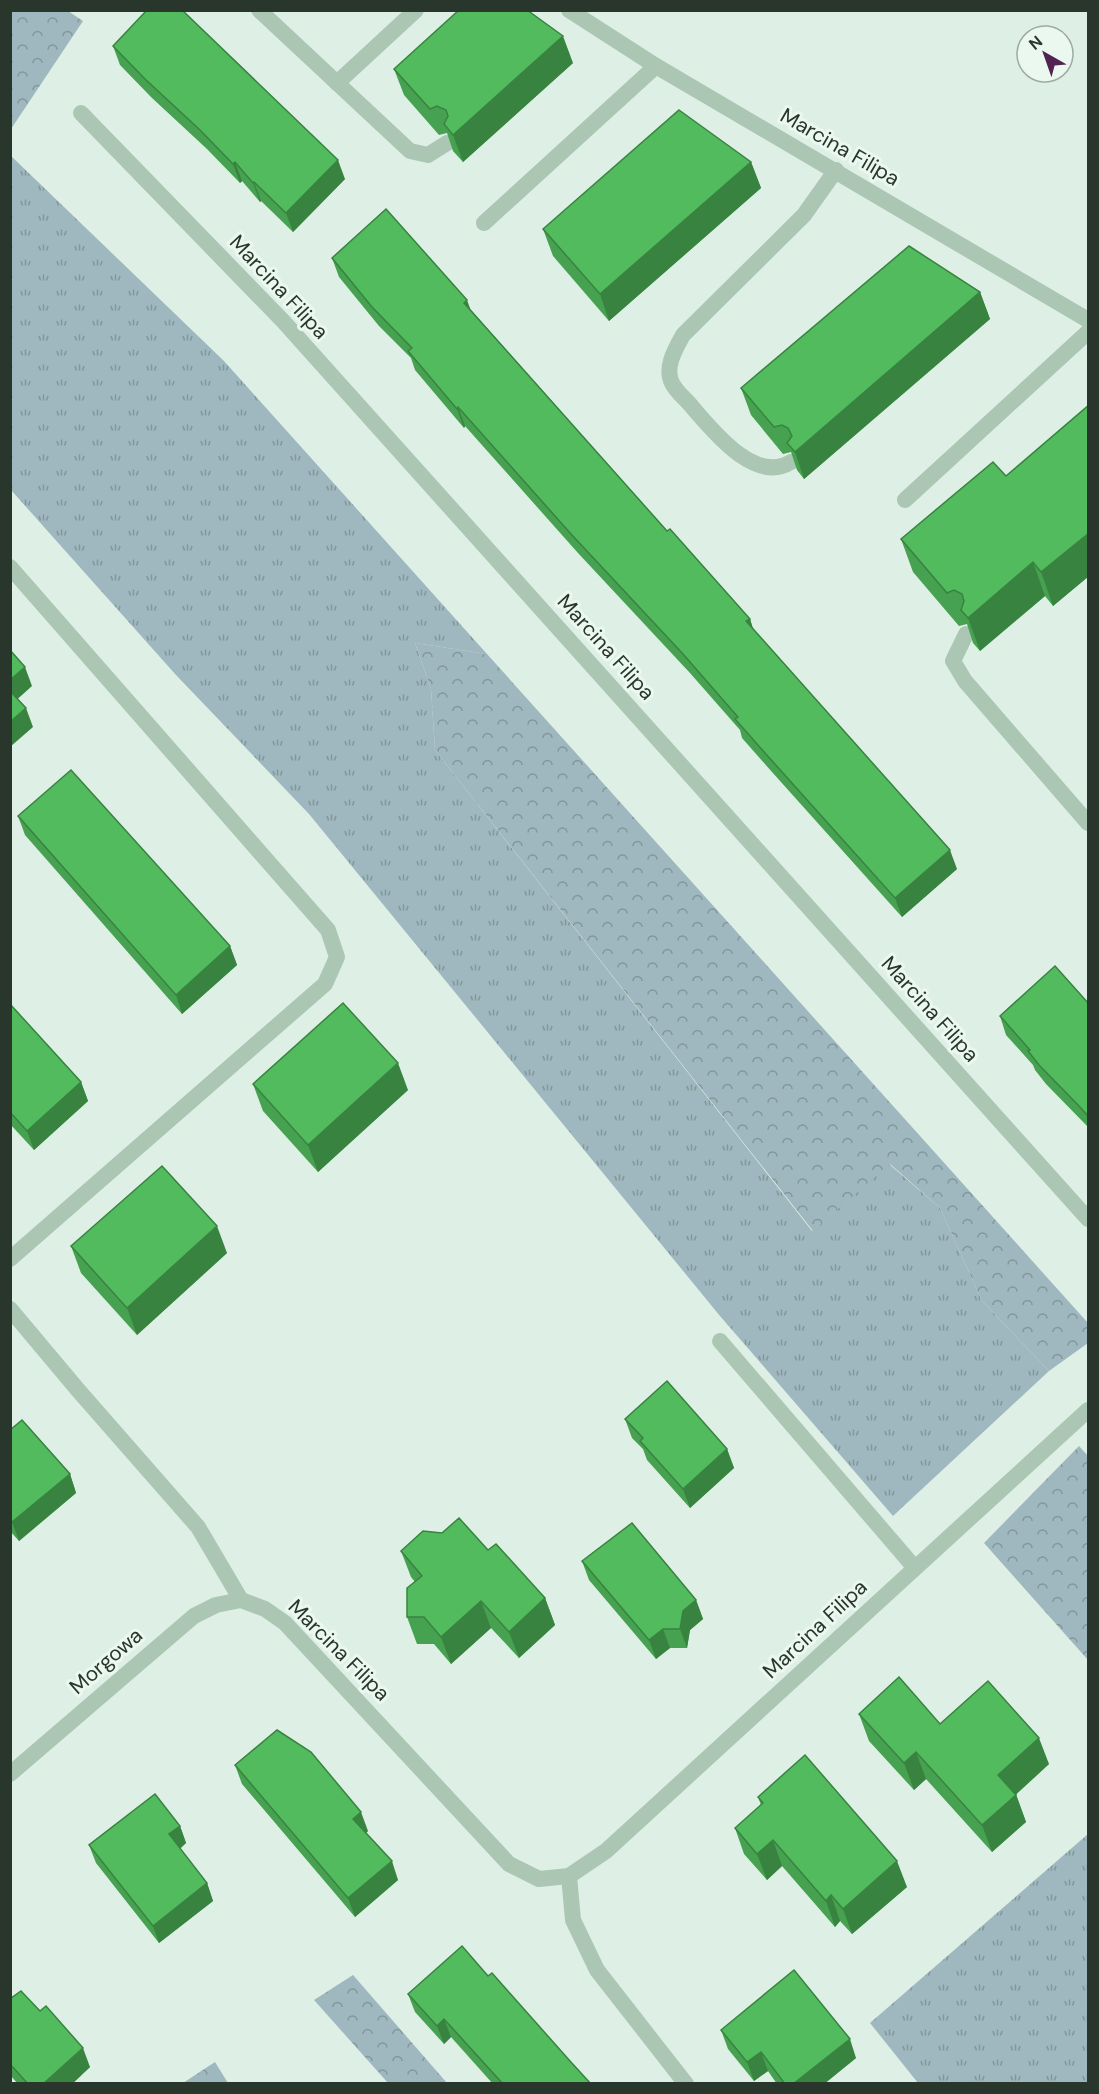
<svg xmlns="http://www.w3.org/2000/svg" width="1099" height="2094" viewBox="0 0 1099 2094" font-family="'DM Sans',sans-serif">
<defs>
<pattern id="grass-tufts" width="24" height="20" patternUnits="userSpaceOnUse" patternTransform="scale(1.5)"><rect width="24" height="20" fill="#9fb7be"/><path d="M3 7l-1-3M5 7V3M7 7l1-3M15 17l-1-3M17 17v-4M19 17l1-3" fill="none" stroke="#82969b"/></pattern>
<pattern id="forest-crowns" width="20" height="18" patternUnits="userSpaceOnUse" patternTransform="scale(1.5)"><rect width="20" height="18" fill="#9fb7be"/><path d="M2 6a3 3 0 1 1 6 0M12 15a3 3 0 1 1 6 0" fill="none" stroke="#82969b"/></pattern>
</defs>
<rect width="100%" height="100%" fill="#def0e5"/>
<!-- grass -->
<g fill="url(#grass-tufts)">
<polygon points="10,155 224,361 487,654 415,643 431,689 435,750 812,1231 889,1164 940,1208 982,1301 1049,1371 893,1516 720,1316 309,814 176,675 11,490"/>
<polygon points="1088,1834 1088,2083 918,2083 870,2023"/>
</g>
<!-- forest -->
<g fill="url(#forest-crowns)">
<polygon points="11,10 68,11 83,21 11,129"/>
<polygon points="415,643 487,654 1088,1323 1088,1343 1049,1371 982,1301 940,1208 890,1164 813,1231 435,750 431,689"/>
<polygon points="1079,1446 1088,1456 1088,1660 984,1543"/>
<polygon points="353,1975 447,2083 388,2083 314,2000"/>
<polygon points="215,2062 228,2083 183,2083"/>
</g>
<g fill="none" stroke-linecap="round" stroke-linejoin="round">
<!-- service -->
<g stroke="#abc7b4" stroke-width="16">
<polyline points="259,10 410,151 428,155 447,143"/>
<polyline points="337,83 416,10"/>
<polyline points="484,223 656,66"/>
<path d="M791,462C755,484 714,432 693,408C687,400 676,392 672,383C664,367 676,348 683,335L804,215L836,170"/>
<polyline points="905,500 1088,332"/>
<polyline points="966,634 953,661 965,681 1088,823"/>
<polyline points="720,1341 915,1568"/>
</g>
<!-- minor -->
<g stroke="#abc7b4" stroke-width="16">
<polyline points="569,10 656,66 1088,320"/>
<polyline points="81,113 283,321 1088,1219"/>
<polyline points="10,567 328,930 337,957 325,984 10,1259"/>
<polyline points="10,1309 78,1390 198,1527 241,1600 265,1609 285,1623 509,1864 539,1879 569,1876 606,1851 1088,1410"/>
<polyline points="10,1774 194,1616 216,1605 241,1600"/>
<polyline points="569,1876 573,1920 597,1970 686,2084"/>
</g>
</g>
<!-- wall -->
<g fill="#46a150">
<polygon points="113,46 345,179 293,232 261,201 260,202 242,181 240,183 207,149 152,98 120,65"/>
<polygon points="573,63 463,162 453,151 447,133 439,135 404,95 394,69"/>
<polygon points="751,162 761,188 609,321 553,256 543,229"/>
<polygon points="332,258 471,310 667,531 750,619 753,629 957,869 902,917 772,772 742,738 740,730 690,673 578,553 465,426 464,428 415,370 411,358 379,326 339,277"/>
<polygon points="980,292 990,319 804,479 797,470 791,452 783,454 751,415 741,388"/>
<polygon points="1089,405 1089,576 1053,606 1045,596 980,651 973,643 967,624 959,626 913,572 901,539 1006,476"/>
<polygon points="18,816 230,946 237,965 182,1014 25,835"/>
<polygon points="10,1004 81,1082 88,1101 34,1150 10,1124"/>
<polygon points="1089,1004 1089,1128 1046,1084 1035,1070 1033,1065 1006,1035 1000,1016"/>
<polygon points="253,1084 408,1090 318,1172 263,1111"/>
<polygon points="71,1246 227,1253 137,1335 81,1273"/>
<polygon points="625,1419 727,1449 734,1468 690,1508 647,1460 643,1449 632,1438"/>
<polygon points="10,1430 70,1474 76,1493 19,1541 10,1531"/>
<polygon points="488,1550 545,1598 555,1625 519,1658 491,1628 451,1664 434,1644 417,1644 407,1617 415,1582 411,1577 401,1551"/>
<polygon points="582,1561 696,1600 703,1619 690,1630 687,1648 670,1648 656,1659 589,1580"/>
<polygon points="859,1714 940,1724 1049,1764 1016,1794 1026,1822 992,1852 926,1779 914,1790 869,1741"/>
<polygon points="235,1765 368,1831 366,1833 398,1880 355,1917 242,1784"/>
<polygon points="758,1797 907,1887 852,1934 840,1921 835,1927 782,1866 767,1880 744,1854 735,1828 761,1805"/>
<polygon points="180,1826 186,1843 180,1849 207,1883 213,1901 159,1943 96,1863 89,1845"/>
<polygon points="488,1976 570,2061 591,2084 493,2084 451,2037 444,2044 415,2012 408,1994"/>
<polygon points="10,1999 90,2067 72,2084 18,2084 10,2075"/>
<polygon points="721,2030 856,2058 824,2084 777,2084 768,2071 754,2081 728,2049"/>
</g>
<!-- shaded-wall -->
<g fill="#398341">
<polygon points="563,36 573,63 463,162 453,135"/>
<polygon points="338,160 345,179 293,232 286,213"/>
<polygon points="235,162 242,181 240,183 233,164"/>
<polygon points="751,162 761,188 609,321 600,294"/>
<polygon points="254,182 261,201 260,202 253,183"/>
<polygon points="980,292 990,319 804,479 795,452"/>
<polygon points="467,300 474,319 464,303"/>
<polygon points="458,407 465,426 464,428 457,409"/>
<polygon points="1089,533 1089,576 1053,606 1041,572"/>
<polygon points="1033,562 1045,596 980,651 968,618"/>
<polygon points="750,619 756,638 746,621"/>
<polygon points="25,667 32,686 12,704 10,699 10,680"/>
<polygon points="26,708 33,727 10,747 10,722"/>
<polygon points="950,850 957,869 902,917 895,898"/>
<polygon points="230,946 237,965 182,1014 176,995"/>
<polygon points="398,1063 408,1090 318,1172 308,1145"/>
<polygon points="81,1082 88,1101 34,1150 27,1131"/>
<polygon points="217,1226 227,1253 137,1335 127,1308"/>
<polygon points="727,1449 734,1468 690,1508 683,1489"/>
<polygon points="70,1474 76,1493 19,1541 12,1522"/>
<polygon points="545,1598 555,1625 519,1658 509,1632"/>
<polygon points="696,1600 703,1619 690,1630 687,1648 680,1629 683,1611"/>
<polygon points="481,1601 491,1628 451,1664 441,1637"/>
<polygon points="663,1629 670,1648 656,1659 649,1640"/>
<polygon points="1039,1738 1049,1764 1008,1802 998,1775"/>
<polygon points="916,1752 926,1779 914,1790 904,1763"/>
<polygon points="1016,1795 1026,1822 992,1852 982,1825"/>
<polygon points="361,1812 368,1831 360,1838 353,1819"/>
<polygon points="180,1826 186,1843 175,1852 169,1834"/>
<polygon points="773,1840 782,1866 767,1880 757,1854"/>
<polygon points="392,1861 398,1880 355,1917 348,1898"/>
<polygon points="897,1861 907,1887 852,1934 843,1909"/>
<polygon points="207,1883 213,1901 159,1943 153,1926"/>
<polygon points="831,1895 840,1921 835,1927 826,1901"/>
<polygon points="444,2019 451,2037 444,2044 437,2026"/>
<polygon points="850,2039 856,2058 824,2084 793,2084"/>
<polygon points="83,2048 90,2067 72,2084 43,2084"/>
<polygon points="761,2052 768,2071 754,2081 747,2062"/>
</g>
<!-- building -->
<g fill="#51bb5d" stroke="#398341" stroke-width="1.5">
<polygon points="147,10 182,10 338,160 286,213 254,182 253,183 235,162 233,164 200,130 145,79 113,46"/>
<polygon points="459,10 527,10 563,36 453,135 444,124 448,116 446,110 437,106 430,109 394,69"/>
<polygon points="679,110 751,162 600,294 543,229"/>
<polygon points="386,209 467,300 464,303 667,531 670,529 750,619 746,621 950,850 895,898 765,753 735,719 738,717 683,654 571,534 458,407 457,409 408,351 412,348 372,307 332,258"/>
<polygon points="909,246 980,292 795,452 787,443 792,436 788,428 782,425 774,427 741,388"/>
<polygon points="1089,405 1089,533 1041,572 1033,562 968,618 961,610 964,601 962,594 954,590 947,593 901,539 993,462 1006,476"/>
<polygon points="10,650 25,667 10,680"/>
<polygon points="10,691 26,708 10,722"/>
<polygon points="71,770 230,946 176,995 18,816"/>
<polygon points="1055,966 1089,1004 1089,1117 1079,1106 1039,1065 1028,1051 1030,1050 1000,1016"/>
<polygon points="343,1003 398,1063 308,1145 253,1084"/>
<polygon points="10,1004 81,1082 27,1131 10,1112"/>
<polygon points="162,1166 217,1226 127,1308 71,1246"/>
<polygon points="667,1381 727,1449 683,1489 640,1441 643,1438 625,1419"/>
<polygon points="22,1420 70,1474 12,1522 10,1520 10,1430"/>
<polygon points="459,1518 488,1550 496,1544 545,1598 509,1632 481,1601 441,1637 424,1617 407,1617 407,1588 422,1576 401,1551 423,1531 442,1533"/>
<polygon points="632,1523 696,1600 683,1611 680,1629 663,1629 649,1640 582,1561"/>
<polygon points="899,1677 940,1724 988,1681 1039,1738 998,1775 1016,1795 982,1825 916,1752 904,1763 859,1714"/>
<polygon points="277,1730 311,1752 361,1812 353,1819 392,1861 348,1898 235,1765"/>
<polygon points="805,1755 897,1861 843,1909 831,1895 826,1901 773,1840 757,1854 735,1828 763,1803 758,1797"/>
<polygon points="155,1794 180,1826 169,1834 207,1883 153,1926 89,1845"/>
<polygon points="462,1946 488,1976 492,1973 570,2061 591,2084 503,2084 444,2019 437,2026 408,1994"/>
<polygon points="794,1970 850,2039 793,2084 785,2084 761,2052 747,2062 721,2030"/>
<polygon points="21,1991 40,2011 46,2006 83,2048 43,2084 28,2084 10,2064 10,1999"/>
</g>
<g text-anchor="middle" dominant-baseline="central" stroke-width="6" stroke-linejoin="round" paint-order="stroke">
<!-- street labels -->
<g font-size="21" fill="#29362c" stroke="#eaf8f0">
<text transform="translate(840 147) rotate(30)">Marcina Filipa</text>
<text transform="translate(279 287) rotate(47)">Marcina Filipa</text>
<text transform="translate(606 647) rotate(48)">Marcina Filipa</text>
<text transform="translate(930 1009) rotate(48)">Marcina Filipa</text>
<text transform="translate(815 1629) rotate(-43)">Marcina Filipa</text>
<text transform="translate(339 1650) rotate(45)">Marcina Filipa</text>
<text transform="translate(106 1661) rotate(-41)">Morgowa</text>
</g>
</g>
<!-- border -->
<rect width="1099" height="2094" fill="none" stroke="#29362c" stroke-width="24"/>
<!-- north arrow -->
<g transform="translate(1045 54) rotate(320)"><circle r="28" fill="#eaf8f0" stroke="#9daaa2" stroke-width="1.5"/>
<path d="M0-4.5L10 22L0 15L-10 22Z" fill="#502353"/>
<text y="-9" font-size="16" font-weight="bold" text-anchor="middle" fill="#29362c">N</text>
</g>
</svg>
